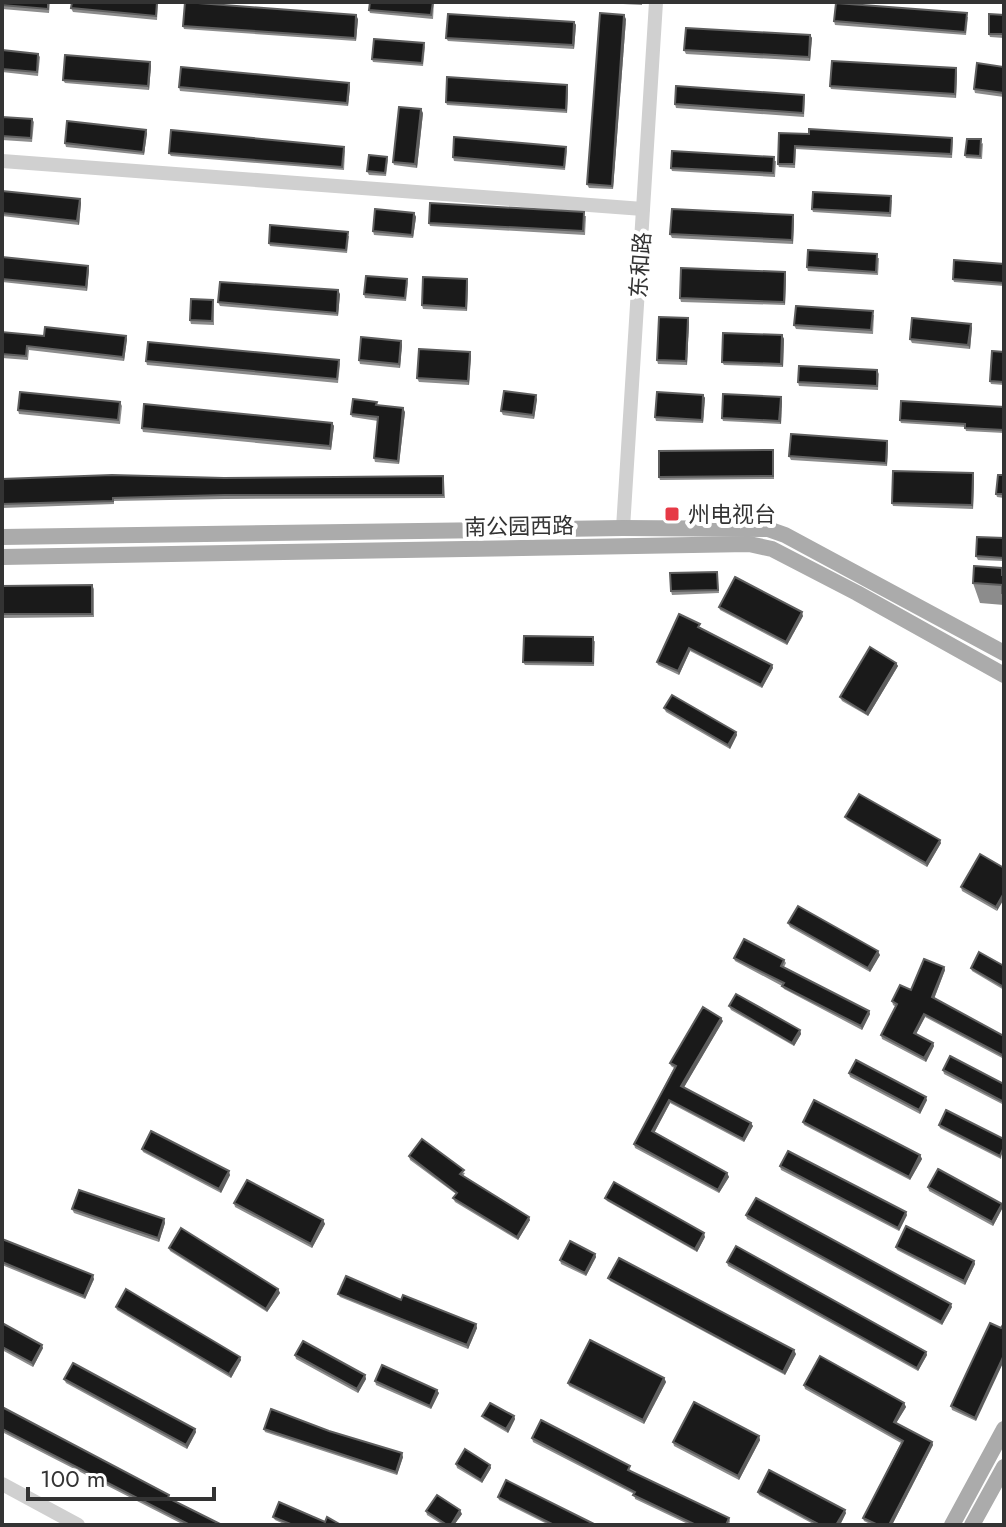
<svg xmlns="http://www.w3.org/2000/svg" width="1006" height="1527" viewBox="0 0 1006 1527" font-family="Jost,'Noto Sans SC',sans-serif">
<rect width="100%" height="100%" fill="#fff"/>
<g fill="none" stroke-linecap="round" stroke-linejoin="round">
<!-- minor -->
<g stroke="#d0d0d0" stroke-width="14">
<polyline points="2,161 643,209"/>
<polyline points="623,528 656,2"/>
<polyline points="2,1484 78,1525"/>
</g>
<!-- major -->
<g stroke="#ababab" stroke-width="16">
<polyline points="2,537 623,528 768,529 785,535 1004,653"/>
<polyline points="2,557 749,544 772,549 857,593 1004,675"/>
<polyline points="952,1525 1004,1429"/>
<polyline points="972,1525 1004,1467"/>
</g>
</g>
<!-- wall -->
<g fill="#8c8c8c">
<polygon points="2,2 50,2 49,13 2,9"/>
<polygon points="158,2 157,20 73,12 71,8"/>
<polygon points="370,2 434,2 433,19 370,13 369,10"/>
<polygon points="623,2 642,2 642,5 623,4"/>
<polygon points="1004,15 1004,38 990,37 989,34"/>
<polygon points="968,17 966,35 835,25 834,21"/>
<polygon points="358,19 356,41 184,29 183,26"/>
<polygon points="626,19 613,189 589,188 587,184"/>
<polygon points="574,22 576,25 574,49 448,41 446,38"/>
<polygon points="810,35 812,38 810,61 686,54 684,50"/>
<polygon points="424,43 425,47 423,66 373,62 372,59"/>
<polygon points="2,50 38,54 40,57 38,76 2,72"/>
<polygon points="150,62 151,66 149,90 65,83 63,80"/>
<polygon points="1004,67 1004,97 975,93 974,89"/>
<polygon points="957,72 956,98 831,89 830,86"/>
<polygon points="349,83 350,87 348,106 180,91 179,87"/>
<polygon points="567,85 568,88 567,113 447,105 446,102"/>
<polygon points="804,95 805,98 804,117 676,108 675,104"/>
<polygon points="423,113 417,168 394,165 393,162"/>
<polygon points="2,117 32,119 34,122 32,142 2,140"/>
<polygon points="147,133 144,155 66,147 65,143"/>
<polygon points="779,133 952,138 953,141 952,158 796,149 795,168 779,167 778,164"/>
<polygon points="983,143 982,159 966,158 965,155"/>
<polygon points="344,147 345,151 344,170 171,156 169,153"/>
<polygon points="566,147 567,151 565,170 454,161 453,157"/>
<polygon points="387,157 388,160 386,176 369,175 367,171"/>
<polygon points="776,161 775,177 672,171 671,168"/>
<polygon points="2,191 80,199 81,203 79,225 2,216"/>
<polygon points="892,200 891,217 813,212 812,209"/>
<polygon points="414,213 416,217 413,238 374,235 373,231"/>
<polygon points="586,216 585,235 430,226 429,223"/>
<polygon points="794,219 793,244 672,238 670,234"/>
<polygon points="349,236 347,253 270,246 269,243"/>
<polygon points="2,257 88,266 89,270 87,291 2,282"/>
<polygon points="879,258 878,275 808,271 807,267"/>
<polygon points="1004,264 1004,286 954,282 953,279"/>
<polygon points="785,272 786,275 785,305 681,302 680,298"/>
<polygon points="407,279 408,283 406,301 365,298 364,294"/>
<polygon points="467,279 468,282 467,311 423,309 422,305"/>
<polygon points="340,294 338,316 220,306 218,302"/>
<polygon points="213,300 214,304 214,325 191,324 190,320"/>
<polygon points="874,315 873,334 796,329 794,325"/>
<polygon points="688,318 689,322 687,365 658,364 657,360"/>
<polygon points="971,324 972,328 970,349 912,343 910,339"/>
<polygon points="2,332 44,336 126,336 127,339 124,361 29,350 28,360 2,358"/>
<polygon points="782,335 784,339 783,367 724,365 722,362"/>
<polygon points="401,341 402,345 400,368 360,364 359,360"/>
<polygon points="470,352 471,356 469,385 419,382 417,378"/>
<polygon points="1004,352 1004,385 991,384 990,381"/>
<polygon points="339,360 340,364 338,383 147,365 146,361"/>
<polygon points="877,370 879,374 878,390 799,386 798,382"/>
<polygon points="703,395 705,398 703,423 656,421 655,417"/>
<polygon points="781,397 782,401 781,424 723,421 722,418"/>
<polygon points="537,399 534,419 503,415 501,411"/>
<polygon points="120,402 122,406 120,424 19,414 18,410"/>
<polygon points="378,405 405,412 399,464 375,462 374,458 378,421 352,417 351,414"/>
<polygon points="1004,407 1004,433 966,431 965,427 901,423 900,420"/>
<polygon points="332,423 334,426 331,450 143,432 142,428"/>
<polygon points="888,444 887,466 791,460 789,456"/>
<polygon points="774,453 774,479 660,480 659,477"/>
<polygon points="1004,475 1004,498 997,497 996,494"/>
<polygon points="443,476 444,480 445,498 225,499 114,501 114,504 2,508 2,479"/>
<polygon points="974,477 973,509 893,506 892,503"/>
<polygon points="1004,538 1004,561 978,560 976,556"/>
<polygon points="717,572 719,593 672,595 671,591"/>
<polygon points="1004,573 1004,605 980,603 973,583"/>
<polygon points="92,585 94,589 94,617 2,618 2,586"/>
<polygon points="719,607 803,616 787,645 720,610"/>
<polygon points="701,627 701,628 772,665 773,668 762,688 690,651 679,675 658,665 657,662"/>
<polygon points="595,641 594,666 525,665 523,662"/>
<polygon points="896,663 898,666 868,716 842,701 840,697"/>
<polygon points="664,708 736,732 737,735 730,749 666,712"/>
<polygon points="845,817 941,843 927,867 847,820"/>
<polygon points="980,854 997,911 962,891 961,887"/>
<polygon points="788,923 880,955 870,972 790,927"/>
<polygon points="734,958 784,960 786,963 784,967 869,1011 870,1014 862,1030 784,989 782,986 735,961"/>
<polygon points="1004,966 1004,990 972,971 971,968"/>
<polygon points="944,967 945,970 934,999 1004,1036 1004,1059 925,1017 916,1034 933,1043 934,1046 926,1062 882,1039 881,1035 896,1007 893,1005 892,1001 911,990"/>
<polygon points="729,1006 800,1030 801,1034 794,1046 731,1010"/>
<polygon points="723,1021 684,1087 753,1126 744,1142 670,1103 654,1133 727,1173 729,1177 719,1193 635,1148 634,1144 674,1068 671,1066 670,1063"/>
<polygon points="943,1070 1004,1084 1004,1105 944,1074"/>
<polygon points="849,1073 927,1100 920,1114 850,1077"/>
<polygon points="803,1122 920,1155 922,1159 910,1180 804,1125"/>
<polygon points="939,1125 1004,1139 1001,1159 940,1128"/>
<polygon points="142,1149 230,1175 221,1193 143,1152"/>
<polygon points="409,1156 465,1173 463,1176 530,1220 518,1240 455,1202 453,1198 456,1194 410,1160"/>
<polygon points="780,1166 907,1215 899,1231 781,1170"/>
<polygon points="928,1187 1002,1204 1003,1207 993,1226 929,1191"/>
<polygon points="605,1198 705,1237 697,1252 607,1201"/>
<polygon points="234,1203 323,1220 325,1224 312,1248 235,1207"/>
<polygon points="72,1209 164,1219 165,1223 159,1242 74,1213"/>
<polygon points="746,1215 952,1307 942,1325 747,1219"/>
<polygon points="2,1239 94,1279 85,1299 2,1265"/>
<polygon points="896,1247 974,1261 975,1264 965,1285 897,1250"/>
<polygon points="169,1248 278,1289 280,1293 267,1312 170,1251"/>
<polygon points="595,1254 596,1257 586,1276 561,1264 560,1260"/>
<polygon points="727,1262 926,1352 927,1355 918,1371 728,1266"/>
<polygon points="608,1278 796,1354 785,1375 610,1281"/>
<polygon points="338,1294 401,1300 476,1324 477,1328 468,1349 340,1297"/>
<polygon points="116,1307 240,1357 241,1360 231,1378 117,1310"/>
<polygon points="2,1323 43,1348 33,1367 2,1350"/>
<polygon points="990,1323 976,1421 952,1410 951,1406"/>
<polygon points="295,1355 365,1375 366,1379 358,1393 296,1359"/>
<polygon points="664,1378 666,1382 644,1424 569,1386 568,1383"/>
<polygon points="64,1379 195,1429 196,1432 187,1449 66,1383"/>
<polygon points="375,1381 439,1393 431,1409 376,1385"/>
<polygon points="804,1385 904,1403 906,1407 896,1423 932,1442 933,1445 892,1525 872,1525 864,1521 863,1518 901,1443 805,1389"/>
<polygon points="2,1407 170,1499 222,1525 184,1525 2,1432"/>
<polygon points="482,1416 514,1416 515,1419 508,1433 484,1419"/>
<polygon points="264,1429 329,1431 403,1457 397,1475 265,1432"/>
<polygon points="759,1436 760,1440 739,1480 674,1446 673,1442"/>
<polygon points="532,1438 631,1470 631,1471 729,1518 730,1521 729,1525 690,1525 635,1499 634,1494 533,1442"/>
<polygon points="456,1464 490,1465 491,1468 482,1483 457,1468"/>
<polygon points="758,1492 846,1513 840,1525 815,1525 759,1495"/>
<polygon points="498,1497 596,1525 549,1525 499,1500"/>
<polygon points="426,1511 462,1514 454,1525 443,1525 427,1515"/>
<polygon points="273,1517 325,1522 341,1525 286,1525 275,1520"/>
</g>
<!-- shaded-wall -->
<g fill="#5f5f5f">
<polygon points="356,15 358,19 356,41 355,38"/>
<polygon points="624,15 626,19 613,189 612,186"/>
<polygon points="574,22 576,25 574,49 573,45"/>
<polygon points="810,35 812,38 810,61 809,57"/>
<polygon points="150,62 151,66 149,90 148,86"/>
<polygon points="956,68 957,72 956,98 955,94"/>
<polygon points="349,83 350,87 348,106 347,103"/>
<polygon points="567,85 568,88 567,113 566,110"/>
<polygon points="421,109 423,113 417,168 415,164"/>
<polygon points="146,130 147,133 144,155 143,152"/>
<polygon points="80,199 81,203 79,225 77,221"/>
<polygon points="414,213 416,217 413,238 412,235"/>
<polygon points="793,215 794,219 793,244 792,240"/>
<polygon points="88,266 89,270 87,291 86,287"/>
<polygon points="785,272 786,275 785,305 784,302"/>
<polygon points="467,279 468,282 467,311 466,308"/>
<polygon points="338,290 340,294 338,316 337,313"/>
<polygon points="688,318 689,322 687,365 686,361"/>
<polygon points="971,324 972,328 970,349 968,345"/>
<polygon points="782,335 784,339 783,367 781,364"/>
<polygon points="126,336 127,339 124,361 123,357"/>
<polygon points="401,341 402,345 400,368 399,364"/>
<polygon points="470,352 471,356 469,385 468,381"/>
<polygon points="536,395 537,399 534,419 533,415"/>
<polygon points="703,395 705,398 703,423 702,420"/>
<polygon points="781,397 782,401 781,424 779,421"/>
<polygon points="403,408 405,412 399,464 398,461"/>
<polygon points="332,423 334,426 331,450 330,446"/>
<polygon points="887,441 888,444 887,466 886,463"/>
<polygon points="973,473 974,477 973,509 972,505"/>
<polygon points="802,612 803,616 787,645 786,642"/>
<polygon points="689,648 690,651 679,675 678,671"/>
<polygon points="896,663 898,666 868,716 866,713"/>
<polygon points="772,665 773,668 762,688 761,685"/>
<polygon points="736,732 737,735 730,749 728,745"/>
<polygon points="940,840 941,843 927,867 926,863"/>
<polygon points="1004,893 1004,899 997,911 996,907"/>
<polygon points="878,951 880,955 870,972 868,968"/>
<polygon points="944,967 945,970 933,1001 932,997"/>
<polygon points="869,1011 870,1014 862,1030 861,1026"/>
<polygon points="924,1014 925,1017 915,1036 914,1033"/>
<polygon points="721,1018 723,1021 683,1089 681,1086"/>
<polygon points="800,1030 801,1034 794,1046 792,1043"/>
<polygon points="933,1043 934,1046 926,1062 924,1058"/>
<polygon points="926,1097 927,1100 920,1114 919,1110"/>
<polygon points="669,1100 670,1103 653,1135 652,1131"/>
<polygon points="751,1123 753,1126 744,1142 743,1139"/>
<polygon points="920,1155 922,1159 910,1180 909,1177"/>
<polygon points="229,1171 230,1175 221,1193 219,1189"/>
<polygon points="727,1173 729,1177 719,1193 718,1190"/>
<polygon points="1002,1204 1003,1207 993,1226 992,1222"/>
<polygon points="906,1212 907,1215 899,1231 898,1228"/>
<polygon points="529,1217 530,1220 518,1240 517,1237"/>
<polygon points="164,1219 165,1223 159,1242 158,1238"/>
<polygon points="323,1220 325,1224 312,1248 311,1244"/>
<polygon points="704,1233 705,1237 697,1252 695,1249"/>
<polygon points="595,1254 596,1257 586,1276 585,1273"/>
<polygon points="974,1261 975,1264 965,1285 964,1281"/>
<polygon points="93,1275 94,1279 85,1299 84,1296"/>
<polygon points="278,1289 280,1293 267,1312 266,1309"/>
<polygon points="951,1304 952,1307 942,1325 941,1322"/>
<polygon points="476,1324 477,1328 468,1349 467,1345"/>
<polygon points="42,1345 43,1348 33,1367 32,1363"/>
<polygon points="794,1350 796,1354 785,1375 783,1372"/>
<polygon points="926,1352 927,1355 918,1371 917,1368"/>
<polygon points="1004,1355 1004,1361 976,1421 975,1418"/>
<polygon points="240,1357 241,1360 231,1378 229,1374"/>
<polygon points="365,1375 366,1379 358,1393 357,1389"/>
<polygon points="664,1378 666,1382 644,1424 643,1420"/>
<polygon points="437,1390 439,1393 431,1409 430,1406"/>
<polygon points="904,1403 906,1407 895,1425 894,1422"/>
<polygon points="514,1416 515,1419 508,1433 506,1429"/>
<polygon points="195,1429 196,1432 187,1449 186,1445"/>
<polygon points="759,1436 760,1440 739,1480 738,1476"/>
<polygon points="932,1442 933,1445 892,1525 889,1525"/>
<polygon points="402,1453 403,1457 397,1475 396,1472"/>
<polygon points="490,1465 491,1468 482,1483 481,1480"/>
<polygon points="460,1510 462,1514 454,1525 451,1525"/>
<polygon points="845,1510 846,1513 840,1525 836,1525"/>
</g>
<!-- building -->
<g fill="#1a1a1a" stroke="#5f5f5f" stroke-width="2">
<polygon points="2,2 48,2 48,9 2,5"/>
<polygon points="72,2 157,2 156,16 71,8"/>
<polygon points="185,2 356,15 355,38 183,26"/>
<polygon points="370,2 433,2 431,15 369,10"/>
<polygon points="836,3 967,13 965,32 834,21"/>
<polygon points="600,13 624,15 612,186 587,184"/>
<polygon points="448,14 574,22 573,45 446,38"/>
<polygon points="989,14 1004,15 1004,34 989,34"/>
<polygon points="686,28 810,35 809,57 684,50"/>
<polygon points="374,39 424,43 422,63 372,59"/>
<polygon points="2,50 38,54 37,72 2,69"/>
<polygon points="65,55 150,62 148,86 63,80"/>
<polygon points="832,61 956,68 955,94 830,86"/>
<polygon points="977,63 1004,67 1004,93 974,89"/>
<polygon points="181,67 349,83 347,103 179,87"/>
<polygon points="447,77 567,85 566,110 446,102"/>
<polygon points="676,86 804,95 803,113 675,104"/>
<polygon points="399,107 421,109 415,164 393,162"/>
<polygon points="2,117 32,119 31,138 2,136"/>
<polygon points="67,121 146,130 143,152 65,143"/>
<polygon points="809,129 952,138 951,154 795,146 794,164 778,164 779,133 809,134"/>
<polygon points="171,130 344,147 342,167 169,153"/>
<polygon points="454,137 566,147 564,167 453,157"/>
<polygon points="967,139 981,139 980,156 965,155"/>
<polygon points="672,151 774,157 773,173 671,168"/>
<polygon points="369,155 387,157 385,173 367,171"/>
<polygon points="2,191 80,199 77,221 2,213"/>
<polygon points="813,192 891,196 890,213 812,209"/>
<polygon points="430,203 584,212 583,231 429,223"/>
<polygon points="375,209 414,213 412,235 373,231"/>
<polygon points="672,209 793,215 792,240 670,234"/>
<polygon points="270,225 348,232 346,250 269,243"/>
<polygon points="808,250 877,254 876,272 807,267"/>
<polygon points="2,257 88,266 86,287 2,279"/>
<polygon points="954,260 1004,264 1004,283 953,279"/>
<polygon points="681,268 785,272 784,302 680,298"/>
<polygon points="366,276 407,279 405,298 364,294"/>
<polygon points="423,277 467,279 466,308 422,305"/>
<polygon points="220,282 338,290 337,313 218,302"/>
<polygon points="191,299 213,300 212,321 190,320"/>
<polygon points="796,306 873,311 871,330 794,325"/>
<polygon points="659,317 688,318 686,361 657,360"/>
<polygon points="912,318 971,324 968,345 910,339"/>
<polygon points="45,327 126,336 123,357 27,346 26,356 2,354 2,332 44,336"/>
<polygon points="723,333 782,335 781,364 722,362"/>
<polygon points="361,337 401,341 399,364 359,360"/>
<polygon points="148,342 339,360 337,379 146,361"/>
<polygon points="419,349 470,352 468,381 417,378"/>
<polygon points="992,351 1004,352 1004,382 990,381"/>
<polygon points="799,366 877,370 877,386 798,382"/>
<polygon points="504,391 536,395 533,415 501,411"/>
<polygon points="20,392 120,402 118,420 18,410"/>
<polygon points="657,392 703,395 702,420 655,417"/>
<polygon points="723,394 781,397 779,421 722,418"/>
<polygon points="353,399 377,402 376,405 403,408 398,461 374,458 378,417 351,414"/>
<polygon points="901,401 1004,407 1004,430 965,428 965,424 900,420"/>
<polygon points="144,404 332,423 330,446 142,428"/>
<polygon points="791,434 887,441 886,463 789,456"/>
<polygon points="773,450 773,476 659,477 659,451"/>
<polygon points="893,471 973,473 972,505 892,503"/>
<polygon points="112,475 224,478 443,476 443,495 224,495 113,498 113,501 2,504 2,479"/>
<polygon points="998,475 1004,475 1004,494 996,494"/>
<polygon points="977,537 1004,538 1004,558 976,556"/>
<polygon points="974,566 1002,568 1002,575 1004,575 1004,593 1002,593 1002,585 973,583"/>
<polygon points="717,572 718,590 671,591 670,573"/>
<polygon points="735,577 802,612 786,642 719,607"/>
<polygon points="92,585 92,614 2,614 2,586"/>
<polygon points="679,614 700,624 698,627 772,665 761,685 689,648 678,671 657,662"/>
<polygon points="524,636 593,637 593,663 523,662"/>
<polygon points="870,647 896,663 866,713 840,697"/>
<polygon points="672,695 736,732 728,745 664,708"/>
<polygon points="859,794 940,840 926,863 845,817"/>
<polygon points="980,854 1004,868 1004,893 996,907 961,887"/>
<polygon points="798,906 878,951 868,968 788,923"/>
<polygon points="744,939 784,960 781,966 869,1011 861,1026 782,986 784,983 734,958"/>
<polygon points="979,952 1004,966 1004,987 971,968"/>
<polygon points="924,959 944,967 932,997 1004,1036 1004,1056 924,1014 914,1033 933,1043 924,1058 881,1035 897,1004 892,1001 900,985 911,990"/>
<polygon points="736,994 800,1030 792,1043 729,1006"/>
<polygon points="703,1007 721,1018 681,1086 751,1123 743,1139 669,1100 652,1131 727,1173 718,1190 634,1144 676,1066 670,1063"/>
<polygon points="950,1056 1004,1084 1004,1102 943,1070"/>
<polygon points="856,1060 926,1097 919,1110 849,1073"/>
<polygon points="814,1100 920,1155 909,1177 803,1122"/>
<polygon points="946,1110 1004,1139 1004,1147 1000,1156 939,1125"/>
<polygon points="151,1131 229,1171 219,1189 142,1149"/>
<polygon points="422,1139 464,1170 460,1174 529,1217 517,1237 453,1198 457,1193 409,1156"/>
<polygon points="788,1151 906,1212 898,1228 780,1166"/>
<polygon points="938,1169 1002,1204 992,1222 928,1187"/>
<polygon points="247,1180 323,1220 311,1244 234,1203"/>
<polygon points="614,1182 704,1233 695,1249 605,1198"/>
<polygon points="79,1190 164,1219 158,1238 72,1209"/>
<polygon points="756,1198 951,1304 941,1322 746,1215"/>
<polygon points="906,1226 974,1261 964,1281 896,1247"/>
<polygon points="181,1228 278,1289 266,1309 169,1248"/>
<polygon points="2,1239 93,1275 84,1296 2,1262"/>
<polygon points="570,1241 595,1254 585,1273 560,1260"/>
<polygon points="736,1246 926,1352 917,1368 727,1262"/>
<polygon points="619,1258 794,1350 783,1372 608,1278"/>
<polygon points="346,1276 401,1300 403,1295 476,1324 467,1345 338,1294"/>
<polygon points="126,1289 240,1357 229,1374 116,1307"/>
<polygon points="2,1323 42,1345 32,1363 2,1347"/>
<polygon points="990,1323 1001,1328 1004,1323 1004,1355 975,1418 951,1406"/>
<polygon points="590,1340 664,1378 643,1420 568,1383"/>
<polygon points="303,1341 365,1375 357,1389 295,1355"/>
<polygon points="820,1356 904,1403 894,1422 932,1442 889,1525 878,1525 863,1518 903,1441 804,1385"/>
<polygon points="73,1363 195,1429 186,1445 64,1379"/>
<polygon points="382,1365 437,1390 430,1406 375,1381"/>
<polygon points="694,1402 759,1436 738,1476 673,1442"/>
<polygon points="490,1403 514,1416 506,1429 482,1416"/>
<polygon points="2,1407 169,1495 168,1498 222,1525 190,1525 2,1429"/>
<polygon points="271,1409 329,1431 402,1453 396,1472 264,1429"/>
<polygon points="541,1420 630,1466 628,1470 729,1518 726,1525 696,1525 633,1495 635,1492 532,1438"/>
<polygon points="465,1449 490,1465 481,1480 456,1464"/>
<polygon points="769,1470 845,1510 836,1525 820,1525 758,1492"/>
<polygon points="506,1480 596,1525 554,1525 498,1497"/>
<polygon points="437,1495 460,1510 451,1525 447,1525 426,1511"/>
<polygon points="279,1502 325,1522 327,1517 341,1525 293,1525 273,1517"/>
</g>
<!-- markers -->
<rect fill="#e63946" stroke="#fff" stroke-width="3" x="664" y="506" width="16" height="16" rx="4"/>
<g text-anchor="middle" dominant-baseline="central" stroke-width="8" stroke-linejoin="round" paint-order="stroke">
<!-- street labels -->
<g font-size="22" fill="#333" stroke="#fff">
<text transform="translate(640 265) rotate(-86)">东和路</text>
<text transform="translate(519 526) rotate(-1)">南公园西路</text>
</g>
<!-- poi labels -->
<g font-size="22" fill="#333" stroke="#fff" text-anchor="start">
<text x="688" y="514">州电视台</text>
</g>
</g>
<!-- border -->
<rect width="1006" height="1527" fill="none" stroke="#333333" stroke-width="8"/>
<!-- scale -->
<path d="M28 1487v12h186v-12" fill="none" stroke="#333333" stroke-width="4"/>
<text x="40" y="1487" font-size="24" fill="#333333" stroke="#ffffff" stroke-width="6" paint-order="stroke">100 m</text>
</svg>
